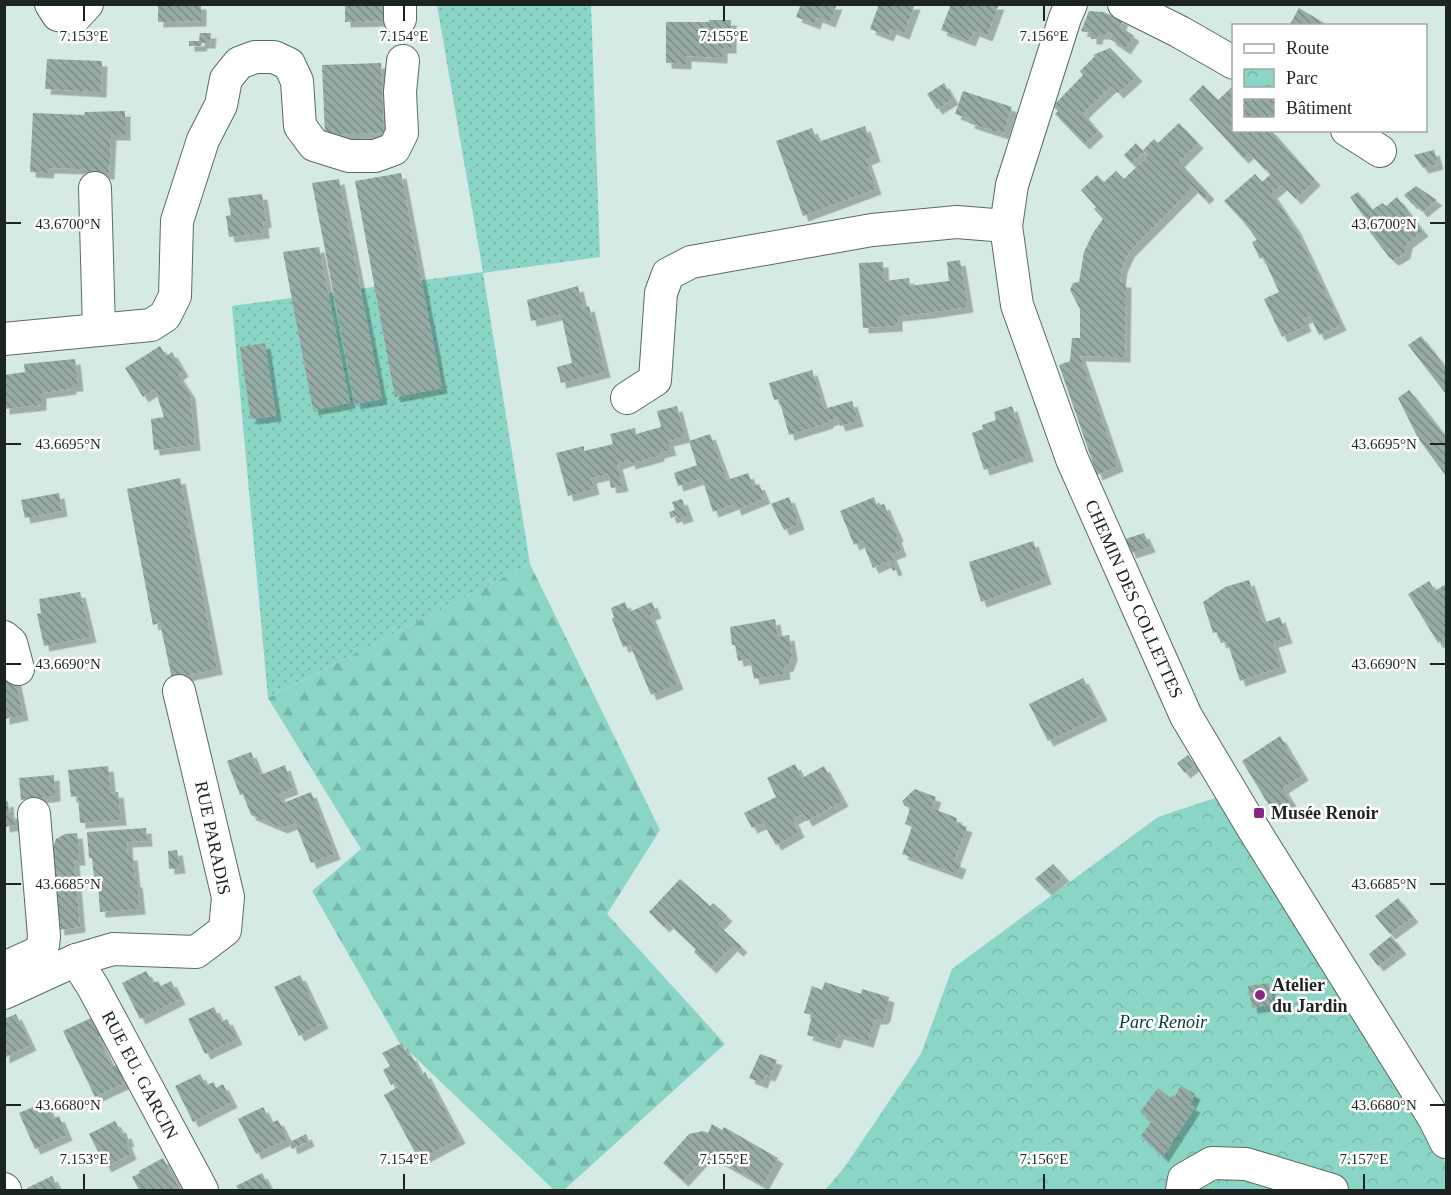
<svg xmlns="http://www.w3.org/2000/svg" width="1451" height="1195" viewBox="0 0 1451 1195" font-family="Georgia,serif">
<defs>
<pattern id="grass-dots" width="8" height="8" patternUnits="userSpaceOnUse" patternTransform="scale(1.5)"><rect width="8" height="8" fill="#8bd5c4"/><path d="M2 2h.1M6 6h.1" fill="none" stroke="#77b7a8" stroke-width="1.8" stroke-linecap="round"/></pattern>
<pattern id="forest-firs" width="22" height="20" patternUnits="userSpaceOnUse" patternTransform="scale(1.5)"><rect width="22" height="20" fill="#8bd5c4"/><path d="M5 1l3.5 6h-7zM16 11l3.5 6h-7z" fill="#77b7a8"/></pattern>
<pattern id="park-crowns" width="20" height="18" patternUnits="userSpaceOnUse" patternTransform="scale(1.5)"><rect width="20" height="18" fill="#8bd5c4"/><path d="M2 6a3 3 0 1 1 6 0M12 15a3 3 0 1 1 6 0" fill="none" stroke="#77b7a8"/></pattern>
<pattern id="building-back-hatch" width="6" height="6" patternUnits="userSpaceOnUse" patternTransform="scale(1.5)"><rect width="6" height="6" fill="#97aba6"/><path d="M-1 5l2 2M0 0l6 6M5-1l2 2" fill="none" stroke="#7a8b87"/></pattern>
<filter id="shadow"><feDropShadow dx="5.5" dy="5.5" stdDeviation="0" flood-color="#0004"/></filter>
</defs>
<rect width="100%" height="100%" fill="#d5eae5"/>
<!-- grass -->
<polygon fill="url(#grass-dots)" points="437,5 591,5 600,257 483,273 530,564 268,698 232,306 483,272"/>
<!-- forest -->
<polygon fill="url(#forest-firs)" points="530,564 660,830 607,914 725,1044 564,1190 554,1190 399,1042 312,891 361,849 268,698"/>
<!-- park -->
<polygon fill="url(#park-crowns)" points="1218,797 1432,1124 1446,1166 1446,1190 825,1190 844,1168 921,1054 952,969 1158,817"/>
<!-- building -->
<g fill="url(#building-back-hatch)" filter="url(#shadow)">
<polygon points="158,4 201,4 201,21 158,22"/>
<polygon points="345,4 383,5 383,21 345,22"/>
<polygon points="801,4 837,4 830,22 817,17 815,24 796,17"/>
<polygon points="879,4 915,4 904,34 891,29 888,36 870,29"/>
<polygon points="951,4 999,4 987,36 974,31 970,41 941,30"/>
<polygon points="1299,8 1329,26 1289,26"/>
<polygon points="1089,11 1103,12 1123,20 1120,26 1134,36 1125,49 1110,39 1113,34 1109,32 1106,34 1098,34 1097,39 1091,39 1091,33 1081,31"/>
<polygon points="709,20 731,20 731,48 722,48 722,58 686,56 686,64 666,63 666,22 709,22"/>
<polygon points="200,33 211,33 210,43 202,43 201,46 189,46 189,41 199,41"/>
<polygon points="1110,48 1137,76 1118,93 1112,86 1083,113 1098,131 1084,144 1055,114 1058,111 1053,106 1083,75 1080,71 1095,56 1093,55"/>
<polygon points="47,59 102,61 101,92 45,89"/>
<polygon points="381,63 384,133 325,135 322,65"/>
<polygon points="944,83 953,99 937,109 927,94"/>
<polygon points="1203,85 1218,100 1233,86 1233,130 1271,130 1315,180 1296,199 1282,185 1272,193 1296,229 1341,325 1319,335 1310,316 1303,319 1306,326 1282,337 1264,299 1279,292 1263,257 1260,259 1252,242 1257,240 1244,222 1224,201 1255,174 1262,182 1271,174 1267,169 1265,170 1249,153 1243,158 1189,99"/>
<polygon points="963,91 1012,107 1003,134 969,123 970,119 955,114"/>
<polygon points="125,111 125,135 111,135 109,174 82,173 83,169 49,168 48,173 30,172 33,113 84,115 85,112"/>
<polygon points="1179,123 1198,143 1179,162 1209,194 1204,199 1193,187 1129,252 1122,267 1120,282 1126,282 1125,357 1080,356 1118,466 1097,475 1059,365 1070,361 1072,338 1080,338 1080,309 1070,290 1073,283 1079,282 1084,252 1093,233 1103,219 1094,209 1096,207 1081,190 1097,175 1104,182 1116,171 1124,179 1148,156 1143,150 1154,139 1158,143"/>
<polygon points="865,126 875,156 866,160 876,189 803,216 776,141 812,128 818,142"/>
<polygon points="1136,143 1144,152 1131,163 1124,155"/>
<polygon points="1434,150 1438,164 1423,168 1414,155"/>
<polygon points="401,173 442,388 395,397 355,181"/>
<polygon points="339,179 382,399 355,404 312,183"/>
<polygon points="1416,186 1437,200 1422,212 1415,203 1412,204 1404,195"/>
<polygon points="1358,192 1372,210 1382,203 1386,206 1397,197 1423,231 1407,243 1405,253 1396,259 1393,260 1389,257 1363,223 1366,220 1350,197"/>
<polygon points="262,194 266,222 263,223 264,233 229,237 226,216 231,215 228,198"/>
<polygon points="319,247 350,403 313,410 283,252"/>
<polygon points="960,260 968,307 929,313 897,316 897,326 863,328 859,263 883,262 884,281 909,278 910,286 949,281 947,262"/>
<polygon points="578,286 583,308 589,306 605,372 561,383 557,367 572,363 561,314 531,321 527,300"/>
<polygon points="1421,336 1446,368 1446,394 1408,345"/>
<polygon points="265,343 276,416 251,419 240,347"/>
<polygon points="160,346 166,356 172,352 183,371 178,375 190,393 195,445 154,450 151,419 164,417 155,389 143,397 125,368"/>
<polygon points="75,359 78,386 71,386 71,389 41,393 41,405 4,409 4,375 25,372 24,364"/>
<polygon points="812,370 824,409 852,401 858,421 840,426 837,418 828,421 828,423 789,435 779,399 774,400 769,383"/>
<polygon points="1409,390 1446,437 1446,476 1418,438 1398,398"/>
<polygon points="677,406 685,437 668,441 671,450 659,453 659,456 630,464 629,460 617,464 623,486 611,488 608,474 591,478 594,489 568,496 556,453 584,446 584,451 613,444 610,434 635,428 636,434 661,427 657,411"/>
<polygon points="1012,406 1028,456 984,470 972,433 983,429 982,425 996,420 994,412"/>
<polygon points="710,434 727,480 748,473 753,486 759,484 765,498 736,510 734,504 713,512 702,478 678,486 674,473 697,465 689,441"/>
<polygon points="180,478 217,669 172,679 160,623 153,625 127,489"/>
<polygon points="59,493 62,511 25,518 21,500"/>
<polygon points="789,497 799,524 784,530 771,504"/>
<polygon points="874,497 877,506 884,504 898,536 896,537 901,551 891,555 897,569 893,571 889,561 873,568 862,541 854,545 840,511"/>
<polygon points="682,499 688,516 678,519 677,516 671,518 669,512 675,510 672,502"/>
<polygon points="1144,533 1150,547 1131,553 1125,539"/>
<polygon points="1033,541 1046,579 981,602 969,562"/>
<polygon points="1249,580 1263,623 1280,617 1287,638 1273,642 1281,667 1240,681 1227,641 1221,643 1217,632 1213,633 1203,602 1225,587"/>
<polygon points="1429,581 1435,591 1446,584 1446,638 1438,643 1408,594"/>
<polygon points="80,592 91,637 44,646 37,614 41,613 39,599"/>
<polygon points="625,602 629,612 652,602 656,613 650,615 678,684 651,695 630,645 623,647 612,619 614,617 611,608"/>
<polygon points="775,619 778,637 789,635 792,655 788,666 784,667 785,674 754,679 750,659 738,661 735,645 732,645 730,627"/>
<polygon points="4,663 15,677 23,715 4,719"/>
<polygon points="1083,678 1102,715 1048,741 1029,704"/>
<polygon points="1280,736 1303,775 1283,788 1291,801 1273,812 1242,761"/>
<polygon points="251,752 260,775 285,765 293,789 279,794 283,803 311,792 335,854 311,863 295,823 282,828 251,815 243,794 240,795 227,761"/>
<polygon points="1188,755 1195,765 1185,773 1177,763"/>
<polygon points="795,764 802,778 824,766 843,801 807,821 803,814 793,819 799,832 776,845 763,823 752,828 744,813 776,797 767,778"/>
<polygon points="108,766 111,793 118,792 121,820 80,823 78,796 71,797 68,770"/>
<polygon points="54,775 55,796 21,800 19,778"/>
<polygon points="915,789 936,797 932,808 957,818 956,823 967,827 954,861 961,864 957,874 902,854 912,827 905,824 910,808 905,806 902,801"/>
<polygon points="8,801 9,813 13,813 15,825 4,827 4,802"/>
<polygon points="146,828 147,841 127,842 128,855 132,855 135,882 137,882 140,909 100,912 98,885 95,886 92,858 89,858 87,832"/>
<polygon points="77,833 80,860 74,860 80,927 59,930 51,851 56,839 65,834"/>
<polygon points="177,850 180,868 169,869 168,851"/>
<polygon points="1053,864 1064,876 1046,890 1035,879"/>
<polygon points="680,879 710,906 713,903 727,916 718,925 742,947 738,951 732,946 711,968 694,952 696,949 668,923 664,927 649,912"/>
<polygon points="1398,898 1413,917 1390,934 1375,916"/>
<polygon points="1391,936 1401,949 1378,966 1369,954"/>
<polygon points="146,971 153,983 158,981 161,986 171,981 180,999 140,1019 122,983"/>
<polygon points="300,975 323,1023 299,1036 274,987"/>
<polygon points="825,982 861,994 862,989 889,997 885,1016 882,1019 875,1019 868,1042 838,1034 835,1043 807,1035 812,1015 804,1013 812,986 822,990"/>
<polygon points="1269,983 1273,1005 1252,1008 1248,986"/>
<polygon points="214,1007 221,1022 227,1019 237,1039 205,1054 188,1019"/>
<polygon points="16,1014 31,1045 4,1058 4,1019"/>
<polygon points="95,1016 104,1034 98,1037 112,1067 118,1064 127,1082 95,1097 63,1031"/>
<polygon points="402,1043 408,1056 411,1055 422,1075 425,1072 460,1138 419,1160 384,1095 398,1087 396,1083 391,1085 383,1070 390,1066 382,1053"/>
<polygon points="760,1054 777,1060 770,1076 765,1075 762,1083 749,1078"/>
<polygon points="200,1074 206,1085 214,1082 216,1088 223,1084 232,1102 193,1122 175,1086"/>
<polygon points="1181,1086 1195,1094 1190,1105 1195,1107 1163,1157 1141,1136 1152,1121 1140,1112 1158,1088 1170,1098 1173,1095 1175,1096"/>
<polygon points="45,1102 53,1119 59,1116 67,1135 35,1149 19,1113"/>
<polygon points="263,1107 271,1123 278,1120 288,1139 256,1154 238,1119"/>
<polygon points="115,1121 122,1134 126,1133 129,1141 126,1142 131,1154 106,1167 89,1134"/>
<polygon points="712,1124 722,1130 724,1127 778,1158 763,1185 708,1154 683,1181 663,1163 689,1134 703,1131 708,1133"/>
<polygon points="306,1134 309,1141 292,1149 290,1142"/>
<polygon points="163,1158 180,1190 139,1190 132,1177 140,1173 139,1171"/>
<polygon points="262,1173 271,1190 239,1190 236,1186"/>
<polygon points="52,1176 59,1190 28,1190 27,1188"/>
</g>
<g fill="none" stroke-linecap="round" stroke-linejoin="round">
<!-- minor casing -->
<g stroke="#596b67" stroke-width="34">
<g id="minor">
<polyline points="51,4 58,15 74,18 87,4"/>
<polyline points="400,4 400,19"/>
<polyline points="1071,4 1065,18 1012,185 1006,226 1017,305 1072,459 1186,716 1254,830 1434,1118 1446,1142"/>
<polyline points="1124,4 1180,32 1234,63"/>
<polyline points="1347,130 1380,151"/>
<polyline points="95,188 99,329"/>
<polyline points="4,339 151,325 165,316 175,296 177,221 203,140 221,105 226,79 239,63 255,57 274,57 289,64 297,81 300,126 314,145 349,156 375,156 394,149 402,133 400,92 403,61"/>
<polyline points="627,398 655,380 661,293 668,274 691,262 872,230 957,222 1006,226"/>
<polyline points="4,637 11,643 18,669"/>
<polyline points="76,960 93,987 202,1190"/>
<polyline points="4,968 37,953 43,946 44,936 34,814"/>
<polyline points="4,993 76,960 113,949 196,952 225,930 228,897 179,691"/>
<polyline points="4,1189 5,1190"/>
<polyline points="1182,1190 1184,1179 1212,1163 1246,1164 1332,1190"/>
</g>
</g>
<!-- minor -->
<use href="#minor" stroke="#fff" stroke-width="32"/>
</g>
<!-- ticks -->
<path fill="none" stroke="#1c2422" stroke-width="2" d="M84,6V21M404,6V21M724,6V21M1044,6V21M6,223H21M1430,223H1445M6,444H21M1430,444H1445M6,664H21M1430,664H1445M6,884H21M1430,884H1445M6,1105H21M1430,1105H1445M84,1174V1189M404,1174V1189M724,1174V1189M1044,1174V1189M1364,1174V1189"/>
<!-- markers -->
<g fill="#8b2489" stroke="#fff" stroke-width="2">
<rect x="1253" y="807" width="12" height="12" rx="3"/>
<circle cx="1260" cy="995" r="6"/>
</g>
<g text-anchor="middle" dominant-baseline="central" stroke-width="5" stroke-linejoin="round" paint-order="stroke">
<!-- street labels -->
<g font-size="18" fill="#1c2422" stroke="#fff">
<text transform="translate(1134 599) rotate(66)">CHEMIN DES COLLETTES</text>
<text transform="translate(213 838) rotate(78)">RUE PARADIS</text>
<text transform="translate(140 1075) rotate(62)">RUE EU. GARCIN</text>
</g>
<!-- poi labels -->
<g font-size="18" font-weight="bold" fill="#1c2422" stroke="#fff" text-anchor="start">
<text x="1271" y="813">Musée Renoir</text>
<text x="1272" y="985">Atelier<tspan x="1272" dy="21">du Jardin</tspan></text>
</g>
<!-- park labels -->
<g font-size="18" font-style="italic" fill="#013e35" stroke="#fff">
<text x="1163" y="1022">Parc Renoir</text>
</g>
</g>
<g font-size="15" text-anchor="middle" fill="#1c2422" stroke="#fff" stroke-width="5" stroke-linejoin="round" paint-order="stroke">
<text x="84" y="41">7.153°E</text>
<text x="404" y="41">7.154°E</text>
<text x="724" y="41">7.155°E</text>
<text x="1044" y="41">7.156°E</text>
<text x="68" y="229">43.6700°N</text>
<text x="1384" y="229">43.6700°N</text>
<text x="68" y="449">43.6695°N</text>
<text x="1384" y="449">43.6695°N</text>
<text x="68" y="669">43.6690°N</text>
<text x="1384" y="669">43.6690°N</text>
<text x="68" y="889">43.6685°N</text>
<text x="1384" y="889">43.6685°N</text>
<text x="68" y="1110">43.6680°N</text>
<text x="1384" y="1110">43.6680°N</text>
<text x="84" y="1164">7.153°E</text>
<text x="404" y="1164">7.154°E</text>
<text x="724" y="1164">7.155°E</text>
<text x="1044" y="1164">7.156°E</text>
<text x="1364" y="1164">7.157°E</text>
</g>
<!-- border -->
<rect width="1451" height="1195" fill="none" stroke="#1c2422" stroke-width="12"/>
<!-- legend -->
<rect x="1232" y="24" width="195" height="108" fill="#ffffff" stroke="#a4a7a7" stroke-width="1.5"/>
<rect x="1244" y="44" width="30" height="9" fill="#ffffff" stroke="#a4a7a7" stroke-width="1.5"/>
<text x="1286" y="54" font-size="18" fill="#1c2422">Route</text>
<rect x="1244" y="69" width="30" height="18" fill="url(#park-crowns)" stroke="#a4a7a7" stroke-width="1.5"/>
<text x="1286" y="84" font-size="18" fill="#1c2422">Parc</text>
<rect x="1244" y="99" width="30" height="18" fill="url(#building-back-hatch)" stroke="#a4a7a7" stroke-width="1.5"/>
<text x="1286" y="114" font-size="18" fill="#1c2422">Bâtiment</text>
</svg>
